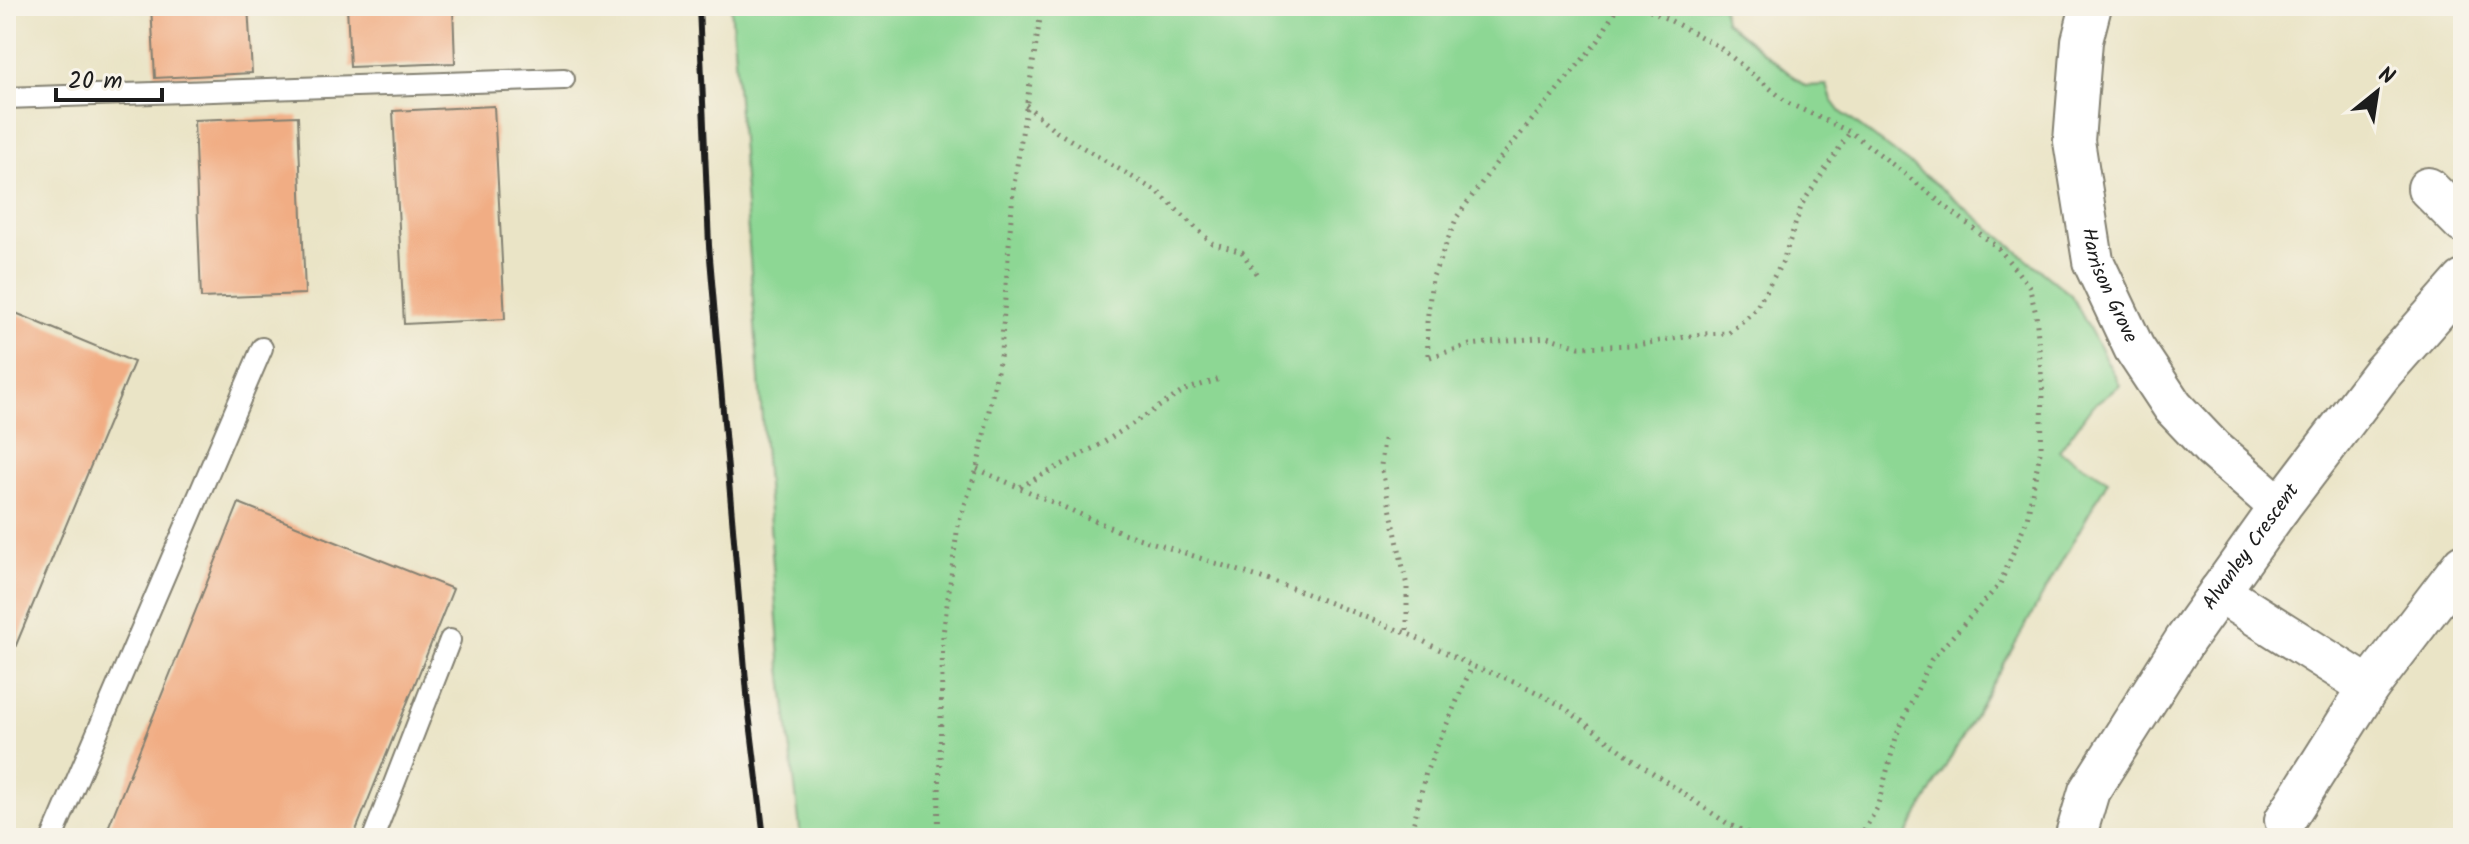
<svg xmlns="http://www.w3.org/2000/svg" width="2469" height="844" viewBox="0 0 2469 844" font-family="Kalam,sans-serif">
<rect width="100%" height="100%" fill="#f7f3e8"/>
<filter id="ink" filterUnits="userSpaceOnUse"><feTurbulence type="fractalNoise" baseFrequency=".0125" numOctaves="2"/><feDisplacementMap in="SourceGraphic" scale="16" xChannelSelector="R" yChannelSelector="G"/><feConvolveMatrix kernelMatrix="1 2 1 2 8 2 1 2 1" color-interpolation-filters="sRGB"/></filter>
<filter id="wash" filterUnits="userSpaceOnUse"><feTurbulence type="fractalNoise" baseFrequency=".006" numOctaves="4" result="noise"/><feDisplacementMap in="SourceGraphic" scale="32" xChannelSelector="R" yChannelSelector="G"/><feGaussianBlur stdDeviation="1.8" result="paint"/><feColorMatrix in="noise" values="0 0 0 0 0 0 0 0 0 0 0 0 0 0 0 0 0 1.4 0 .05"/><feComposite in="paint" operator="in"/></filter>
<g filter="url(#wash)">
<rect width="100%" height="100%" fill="#eae4c6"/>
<!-- grass -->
<polygon fill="#8dd794" stroke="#547a58" stroke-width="2" points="731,6 1722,6 1725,21 1805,86 1827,85 1832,100 1841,112 1936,184 2071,295 2120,385 2092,406 2059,451 2108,480 1905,838 801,838 780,659"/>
<g id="blocks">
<!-- building -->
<g fill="#f1ad84">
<polygon points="151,6 248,6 252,73 155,78"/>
<polygon points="347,6 453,6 455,63 350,67"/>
<polygon points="494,106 505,319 404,324 393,111"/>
<polygon points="298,116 305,294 201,298 194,120"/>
<polygon points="6,309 134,362 9,662 6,661"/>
<polygon points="239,503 453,589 353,838 104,838"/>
</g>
</g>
</g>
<g filter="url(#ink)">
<use href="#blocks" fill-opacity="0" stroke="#838071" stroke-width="2"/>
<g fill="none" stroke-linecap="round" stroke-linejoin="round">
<!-- lane casing -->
<g stroke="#838071" stroke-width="24">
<g id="lane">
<polyline points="6,98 564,79"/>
<polyline points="52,838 262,348"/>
<polyline points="373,838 450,640"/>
</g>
</g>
<!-- street casing -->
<g stroke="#838071" stroke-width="44">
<g id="street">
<path id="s1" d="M2091,6L2082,41L2074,141L2093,261L2134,348L2173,407L2213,449L2280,507"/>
<polyline points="2428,188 2463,223"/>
<polyline points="2219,592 2369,687"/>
<polyline points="2285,820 2369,687 2463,564"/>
<path id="s2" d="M2075,838L2089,791L2185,640L2280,507L2382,373L2463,281"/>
</g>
</g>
<!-- path -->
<g stroke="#838071" stroke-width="5" stroke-dasharray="2 6" stroke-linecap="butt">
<polyline points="1643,6 1718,46 1788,103 1850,132 1882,156 1998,248 2029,286 2036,314 2043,395 2041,447 2027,519 2000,584 1931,660 1897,734 1877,808 1860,838"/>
<polyline points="1026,105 1057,132 1159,193 1212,243 1242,252 1259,278"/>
<polyline points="1428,355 1427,322 1432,279 1457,217 1493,167 1598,41 1618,6"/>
<polyline points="1430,357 1470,345 1547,337 1579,347 1636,345 1703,334 1729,333 1755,310 1783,261 1802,204 1850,132"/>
<polyline points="1384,439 1381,466 1407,586 1407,633"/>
<polyline points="977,469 1123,533 1292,588 1413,636 1472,666 1519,683 1562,706 1633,759 1728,824 1759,838"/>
<polyline points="1020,487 1101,444 1185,390 1220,379"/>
<polyline points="938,838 943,634 958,525 977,469 1001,352 1013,191 1042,6"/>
<polyline points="1410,838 1426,772 1472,666"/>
</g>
<!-- lane -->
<use href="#lane" stroke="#fff" stroke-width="20"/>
<!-- street -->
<use href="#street" stroke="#fff" stroke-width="40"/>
<!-- rail -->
<polyline stroke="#1c1c1c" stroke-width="6" points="699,6 709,246 748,705 764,838"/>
</g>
</g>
<g text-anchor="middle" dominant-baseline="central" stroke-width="6" stroke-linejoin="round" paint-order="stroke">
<!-- street labels -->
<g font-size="20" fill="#1c1c1c" stroke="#f7f3e8">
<text stroke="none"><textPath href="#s1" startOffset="286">Harrison Grove</textPath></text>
<text stroke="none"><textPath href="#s2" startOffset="342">Alvanley Crescent</textPath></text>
</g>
</g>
<!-- margin -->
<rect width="2469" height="844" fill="none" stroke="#f7f3e8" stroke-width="32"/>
<!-- north arrow -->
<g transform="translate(2377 92) rotate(30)" stroke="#f7f3e8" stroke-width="6" paint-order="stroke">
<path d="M0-6L14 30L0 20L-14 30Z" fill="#1c1c1c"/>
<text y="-12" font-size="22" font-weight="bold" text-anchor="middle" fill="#1c1c1c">N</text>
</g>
<!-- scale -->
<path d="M56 88v12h106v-12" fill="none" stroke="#1c1c1c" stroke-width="4"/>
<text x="68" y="88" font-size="24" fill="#1c1c1c" stroke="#f7f3e8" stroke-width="6" paint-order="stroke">20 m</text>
</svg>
